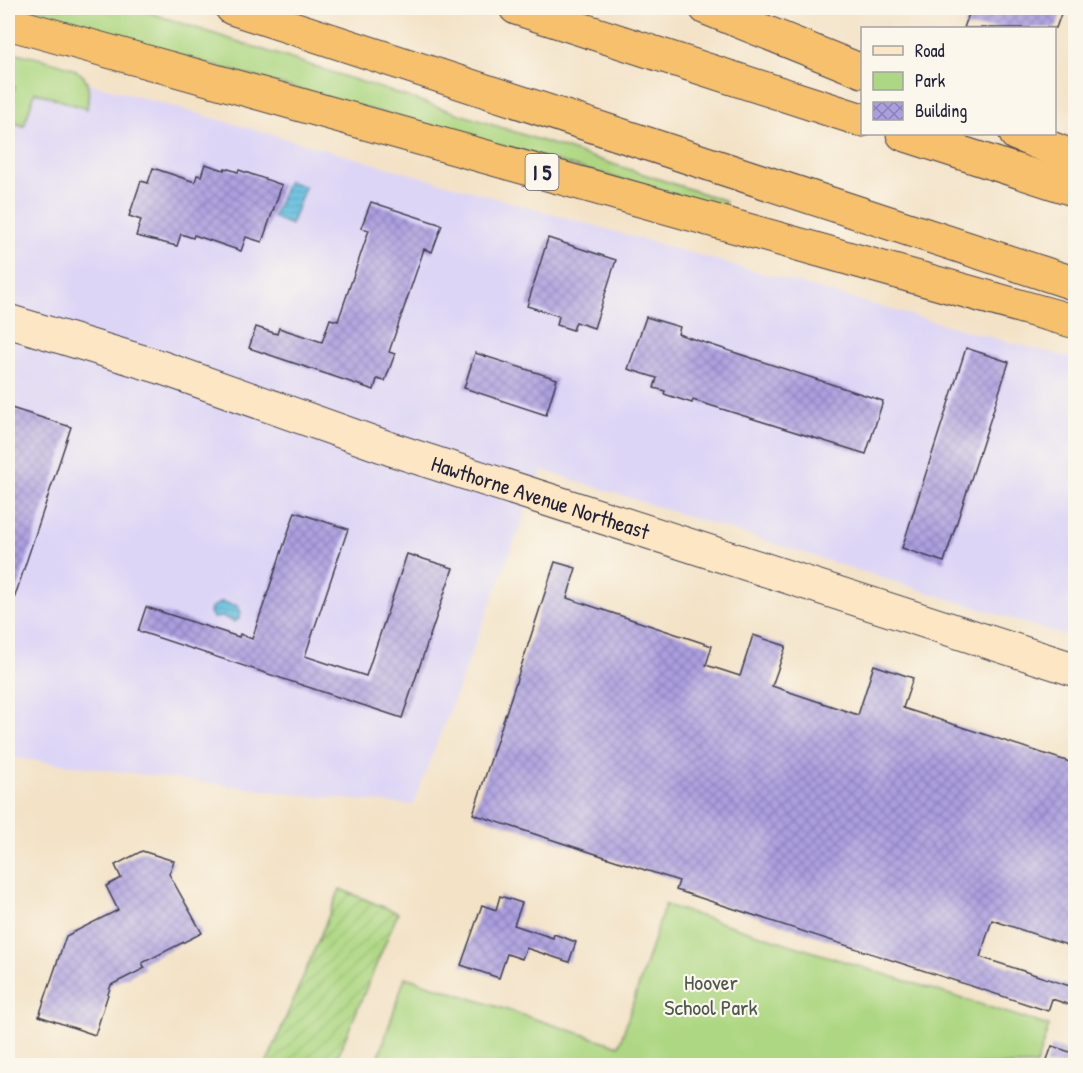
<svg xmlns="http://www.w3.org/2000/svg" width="1083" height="1073" viewBox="0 0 1083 1073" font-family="'Patrick Hand',sans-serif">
<defs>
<pattern id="garden-furrows" width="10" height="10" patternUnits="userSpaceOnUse" patternTransform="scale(1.5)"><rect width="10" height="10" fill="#add782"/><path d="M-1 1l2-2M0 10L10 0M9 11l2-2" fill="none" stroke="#95b871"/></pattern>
<pattern id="water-rules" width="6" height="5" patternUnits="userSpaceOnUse" patternTransform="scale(1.5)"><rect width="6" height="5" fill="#62bfe0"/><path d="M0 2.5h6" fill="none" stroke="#509bb7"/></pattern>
<pattern id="building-cross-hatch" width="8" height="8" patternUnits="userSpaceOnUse" patternTransform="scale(1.5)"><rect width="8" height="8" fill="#ac9fe0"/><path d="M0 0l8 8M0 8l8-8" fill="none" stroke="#8c81b7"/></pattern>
</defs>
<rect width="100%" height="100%" fill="#fbf7ec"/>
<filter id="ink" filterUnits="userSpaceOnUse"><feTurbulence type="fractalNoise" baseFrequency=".0167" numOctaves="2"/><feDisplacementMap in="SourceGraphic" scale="12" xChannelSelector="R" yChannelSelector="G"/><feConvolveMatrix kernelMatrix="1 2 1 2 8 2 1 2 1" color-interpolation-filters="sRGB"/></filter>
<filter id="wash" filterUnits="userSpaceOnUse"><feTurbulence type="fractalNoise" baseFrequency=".008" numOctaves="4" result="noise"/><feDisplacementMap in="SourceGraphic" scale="24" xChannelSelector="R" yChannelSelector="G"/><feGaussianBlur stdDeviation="1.35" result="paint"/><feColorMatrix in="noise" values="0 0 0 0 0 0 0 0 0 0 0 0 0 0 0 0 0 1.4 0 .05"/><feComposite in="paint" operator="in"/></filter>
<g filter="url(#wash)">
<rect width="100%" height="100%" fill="#f3e2c6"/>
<!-- built -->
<polygon fill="#ddd5f6" points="8,60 967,331 1075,359 1075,639 542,470 413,805 301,795 8,757"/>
<!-- green -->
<g fill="#add782" stroke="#687c5e" stroke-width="1.5">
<polygon points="8,8 135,8 726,201 723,208"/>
<path d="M8,51C25,56 74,63 84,77C91,86 88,99 87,109L35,92L24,126L8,121V109L15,87L8,84Z"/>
<polygon points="665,905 1049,1026 1036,1065 376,1065 405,977 619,1046"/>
</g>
<!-- garden -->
<polygon fill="url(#garden-furrows)" stroke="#687c5e" stroke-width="1.5" points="340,889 398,913 334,1065 266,1065"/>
<!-- water -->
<g fill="url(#water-rules)" stroke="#42708e" stroke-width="1.5">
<polygon points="288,181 305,187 291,225 273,217"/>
<polygon points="221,602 238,606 241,613 239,619 234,622 223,617 213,618 210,612 211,608"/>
</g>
<g id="blocks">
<!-- building -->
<g fill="url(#building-cross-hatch)">
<polygon points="971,8 1063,8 1056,28 964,28"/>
<polygon points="205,164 224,170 225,168 238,172 239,170 282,185 262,242 246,237 241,251 194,235 193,238 181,234 177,246 136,236 141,220 129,216 141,181 148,183 153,168 195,182 197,175 201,176"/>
<polygon points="371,202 442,225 432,252 424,249 389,352 395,354 385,381 377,379 374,390 249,348 256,327 277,334 279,328 322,342 330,319 338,321 369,230 361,228"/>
<polygon points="548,238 616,260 594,328 576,322 573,330 557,325 559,316 527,306"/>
<polygon points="646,317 680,327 678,334 883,401 866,454 693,400 692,403 664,394 665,391 654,388 657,378 628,369"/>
<polygon points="966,348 1009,362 944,562 902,548"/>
<polygon points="475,353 557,379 546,415 464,388"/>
<polygon points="8,407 71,427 11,608 8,608"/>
<polygon points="295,512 348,529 305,656 366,676 407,554 453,568 402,718 138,631 146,607 239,637 240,634 252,639"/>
<polygon points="555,562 576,568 567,598 712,646 706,665 740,676 753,635 786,646 772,686 858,715 874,665 913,678 903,708 1076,764 1076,948 992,920 980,957 1076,988 1076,1007 1052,999 1048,1011 676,890 679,881 473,814"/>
<polygon points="142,851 174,861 169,874 202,933 142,963 145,968 111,985 95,1035 39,1016 66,936 118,910 106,886 121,878 115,865"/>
<polygon points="500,896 522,903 514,925 553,938 554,934 576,942 569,962 526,948 522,959 507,954 499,978 461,965 482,905 496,910"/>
<polygon points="1052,1046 1076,1054 1076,1065 1045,1065"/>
</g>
</g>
</g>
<g filter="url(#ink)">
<use href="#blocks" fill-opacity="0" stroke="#413f50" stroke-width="1.5"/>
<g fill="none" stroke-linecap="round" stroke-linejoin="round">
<!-- secondary casing -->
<g stroke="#413f50" stroke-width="35">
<g id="secondary">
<path id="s1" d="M8,321L160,367L391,449L1076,670"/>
</g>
</g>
<!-- motorway casing -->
<g stroke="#413f50" stroke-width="35">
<g id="motorway">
<polyline points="232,8 1076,284"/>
<polyline points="516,8 862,120"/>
<polyline points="706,8 862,71"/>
<polyline points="8,23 1076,322"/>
<polyline points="903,134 1076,190"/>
<polyline points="1016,134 1076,158"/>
</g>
</g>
<!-- secondary -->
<use href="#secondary" stroke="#fce6c4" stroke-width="33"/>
<!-- motorway -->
<use href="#motorway" stroke="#f7c06c" stroke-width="33"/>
</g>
</g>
<g text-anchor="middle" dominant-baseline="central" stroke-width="4.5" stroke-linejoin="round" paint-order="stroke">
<!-- shield labels -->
<rect fill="#fbf7ec" stroke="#636270" stroke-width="1.5" x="525.5" y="154" width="33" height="36" rx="4.5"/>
<g font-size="21" font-weight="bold" fill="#22223b">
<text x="542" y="172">I 5</text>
</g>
<!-- street labels -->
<g font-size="22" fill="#22223b" stroke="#fbf7ec">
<text stroke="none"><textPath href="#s1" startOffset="561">Hawthorne Avenue Northeast</textPath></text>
</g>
<!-- park labels -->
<g font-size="22" fill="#4c5850" stroke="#fbf7ec">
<text x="711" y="982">Hoover<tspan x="711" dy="25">School Park</tspan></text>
</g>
</g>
<!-- margin -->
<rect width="1083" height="1073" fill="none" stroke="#fbf7ec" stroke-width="30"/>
<!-- legend -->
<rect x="861" y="27" width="195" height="108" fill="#fbf7ec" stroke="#a4a2a5" stroke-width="1.5"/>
<rect x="873" y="46" width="30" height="9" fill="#fce6c4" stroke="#a4a2a5" stroke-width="1.5"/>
<text x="915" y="57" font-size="18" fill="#22223b">Road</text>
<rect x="873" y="72" width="30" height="18" fill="#add782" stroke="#a4a2a5" stroke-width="1.5"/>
<text x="915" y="87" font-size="18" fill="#22223b">Park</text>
<rect x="873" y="102" width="30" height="18" fill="url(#building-cross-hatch)" stroke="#a4a2a5" stroke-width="1.5"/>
<text x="915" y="117" font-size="18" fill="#22223b">Building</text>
</svg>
